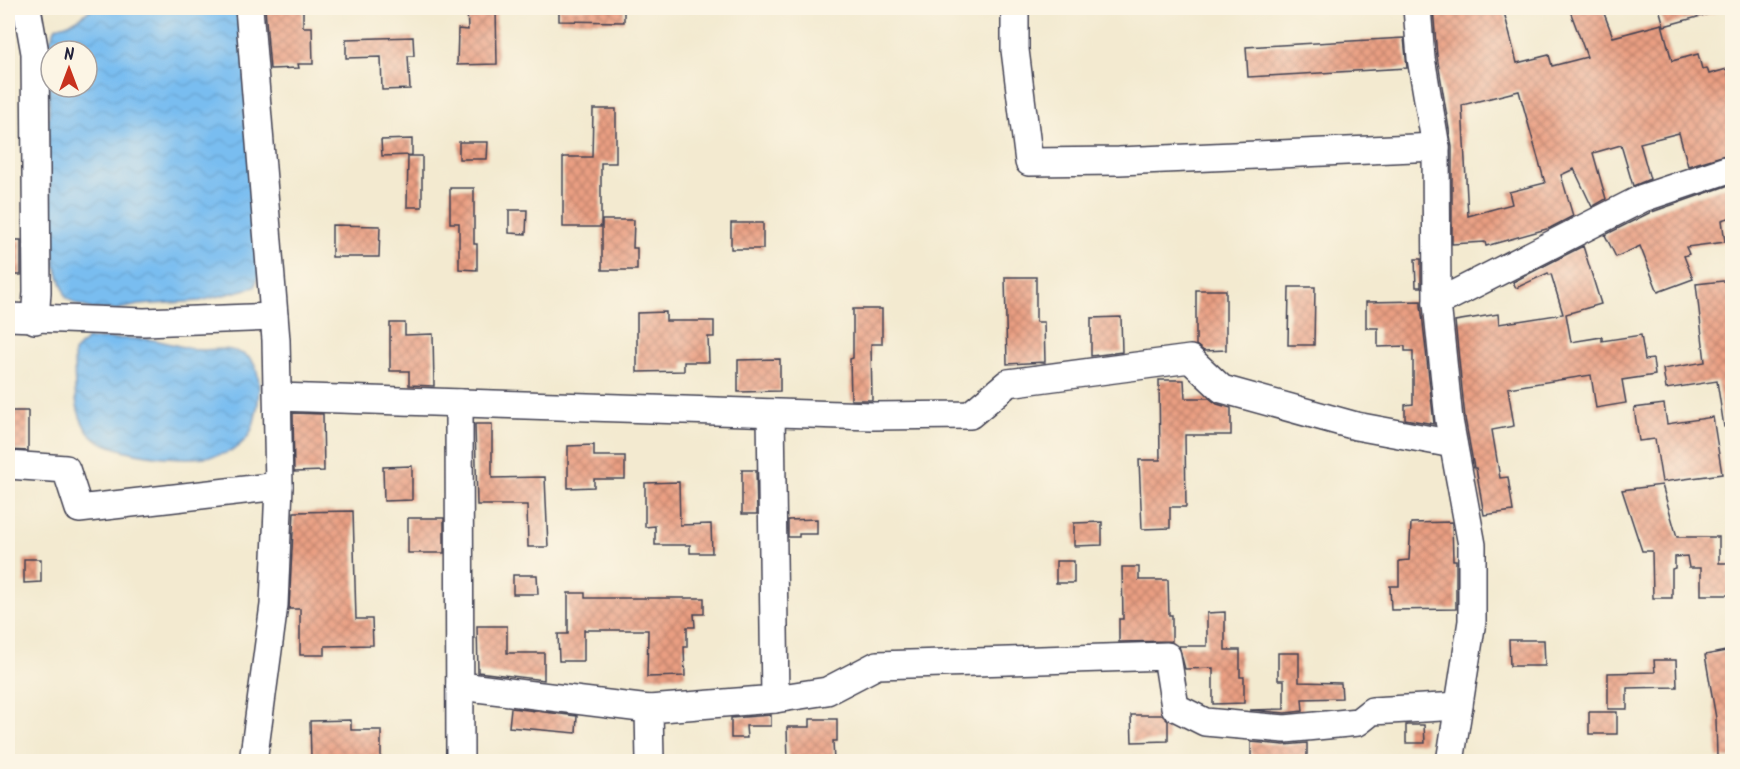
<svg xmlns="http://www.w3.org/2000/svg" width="1740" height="769" viewBox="0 0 1740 769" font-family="Kalam,sans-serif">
<defs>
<pattern id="water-waves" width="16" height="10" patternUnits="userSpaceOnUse" patternTransform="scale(1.5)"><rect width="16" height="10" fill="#79bdf0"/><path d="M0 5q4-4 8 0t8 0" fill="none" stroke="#68a2cf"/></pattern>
<pattern id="building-cross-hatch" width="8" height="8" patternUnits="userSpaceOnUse" patternTransform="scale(1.5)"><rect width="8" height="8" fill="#ea9f82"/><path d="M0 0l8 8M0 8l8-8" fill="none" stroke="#bd816c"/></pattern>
</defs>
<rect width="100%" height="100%" fill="#fcf5e5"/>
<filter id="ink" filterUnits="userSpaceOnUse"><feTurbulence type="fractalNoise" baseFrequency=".0167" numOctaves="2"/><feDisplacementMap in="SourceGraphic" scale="12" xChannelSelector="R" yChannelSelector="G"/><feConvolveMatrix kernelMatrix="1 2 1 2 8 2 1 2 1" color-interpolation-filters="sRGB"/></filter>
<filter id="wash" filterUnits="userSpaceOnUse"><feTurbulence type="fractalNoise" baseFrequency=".008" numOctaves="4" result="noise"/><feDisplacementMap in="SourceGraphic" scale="24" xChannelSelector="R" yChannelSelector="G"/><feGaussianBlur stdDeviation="1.35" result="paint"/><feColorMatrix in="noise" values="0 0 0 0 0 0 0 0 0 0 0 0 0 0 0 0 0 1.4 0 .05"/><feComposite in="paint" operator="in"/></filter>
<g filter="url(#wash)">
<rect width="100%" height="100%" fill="#f3ead0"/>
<!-- water -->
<g fill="url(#water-waves)" stroke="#4e7096" stroke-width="1.5" fill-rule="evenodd">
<path d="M91,8H243L259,273L255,287L200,301L138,305L116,310L92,309L76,304L66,297L55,264L48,165L50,41L56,27C70,23 82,19 91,8ZM51,51H87V87H51Z"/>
<path d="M87,339C107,339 127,338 147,339C165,341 183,349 201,350C218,350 228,346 245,355C267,367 258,412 251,431C249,437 241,444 236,448C212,467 106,457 88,432C72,410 75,378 74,352Z"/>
</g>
<g id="blocks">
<!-- building -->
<g fill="url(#building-cross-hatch)" fill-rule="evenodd">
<polygon points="265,8 303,8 303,27 312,27 313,64 298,64 299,68 270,69"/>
<polygon points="467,8 496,8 497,64 457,65 458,29 468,30"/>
<polygon points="559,8 624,8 624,22 559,21"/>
<path d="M1433,8H1503L1517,63L1549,55L1552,66L1587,57L1569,8H1602L1613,37L1662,24L1672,61L1698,54L1702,69L1707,68L1709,74L1727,69L1732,90V153L1688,166L1679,133L1640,143L1650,179L1633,186L1621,145L1593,153L1606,199L1592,207L1574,169L1561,175L1573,216L1550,228L1486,246L1485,242L1452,244V147L1437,56ZM1519,91L1545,183L1509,192L1512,204L1468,216L1462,105Z"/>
<polygon points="1659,8 1715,8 1716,12 1664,26"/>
<polygon points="413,37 414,56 408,56 410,89 382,90 381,57 346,58 346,39"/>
<polygon points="1404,38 1407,68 1248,77 1246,47"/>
<polygon points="593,109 616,109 616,163 601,163 601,227 563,227 563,157 592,157"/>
<polygon points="412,139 412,155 382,156 381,140"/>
<polygon points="459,142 488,142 487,159 459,159"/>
<polygon points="408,156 422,156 422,207 407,207"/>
<polygon points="1732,184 1732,217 1722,220 1725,242 1686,247 1689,254 1684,256 1693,279 1658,292 1640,246 1616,257 1605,235 1649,213"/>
<polygon points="450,188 474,188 474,244 477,244 477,270 459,269 459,223 450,223"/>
<polygon points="509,210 527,210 526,234 509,233"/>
<polygon points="602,220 634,220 633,248 637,248 637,270 602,270"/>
<rect x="731" y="223" width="32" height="26"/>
<polygon points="332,225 380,226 379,257 332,257"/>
<rect x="8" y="240" width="13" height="35"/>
<polygon points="1583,246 1601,304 1566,314 1571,342 1602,337 1602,341 1641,335 1645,360 1653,359 1655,375 1622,380 1626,403 1596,408 1591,375 1508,388 1514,426 1492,430 1500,478 1508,477 1513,511 1484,515 1476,468 1474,468 1465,418 1455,321 1498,314 1499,324 1563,314 1551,274 1549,275 1548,273 1516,288 1513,282"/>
<polygon points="1415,259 1421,259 1421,287 1416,287"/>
<polygon points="1005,277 1036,277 1036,322 1044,322 1045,362 1007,364"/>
<polygon points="1732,280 1732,426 1724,427 1717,381 1666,389 1663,369 1705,362 1696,284"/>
<polygon points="1289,287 1315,287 1314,345 1288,345"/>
<polygon points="1196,290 1226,290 1226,350 1204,351 1196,345"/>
<polygon points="1421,301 1421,305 1434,424 1405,419 1405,405 1413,404 1413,351 1405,351 1405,346 1378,347 1378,328 1366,328 1366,302"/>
<polygon points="853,309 882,309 882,344 871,344 872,400 851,400 850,359 853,358"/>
<polygon points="666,312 666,321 714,321 714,337 708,337 709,362 684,362 684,371 637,372 637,313"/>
<polygon points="1121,317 1122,352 1091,356 1091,318"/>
<polygon points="390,323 405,323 405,335 433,334 434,386 409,385 409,371 390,371"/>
<polygon points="780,359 780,391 738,392 738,360"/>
<polygon points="1159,380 1184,380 1185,398 1209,398 1217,404 1231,408 1231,435 1185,435 1186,507 1170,507 1170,528 1142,529 1139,460 1160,460"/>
<polygon points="1664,404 1667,424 1713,417 1722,474 1662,482 1655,439 1639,441 1634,408"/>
<polygon points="8,411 28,411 28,451 8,450"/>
<polygon points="293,413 323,414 324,471 294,472"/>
<polygon points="475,424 492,424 492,478 545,477 548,547 528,547 527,505 477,505"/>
<polygon points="594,445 594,456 625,456 625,479 594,479 594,487 568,488 568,446"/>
<polygon points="412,466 412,500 384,501 383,467"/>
<polygon points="742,470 756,470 757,514 742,514"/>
<polygon points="679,482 680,525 711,524 712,553 690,553 690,545 655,545 655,526 645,527 645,483"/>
<polygon points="1662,485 1677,537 1719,537 1719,563 1729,563 1729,595 1701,595 1701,568 1689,568 1687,556 1675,557 1675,568 1672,569 1672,598 1653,598 1652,551 1642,551 1622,490"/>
<polygon points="353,511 356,619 372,619 373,645 325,646 325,655 300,655 300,609 289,609 294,512"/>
<rect x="408" y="518" width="36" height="35"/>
<polygon points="817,519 817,534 799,534 799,537 788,537 788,520"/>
<polygon points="1102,522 1102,545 1074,546 1074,523"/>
<polygon points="1452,522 1453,560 1456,560 1456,609 1391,610 1390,586 1399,586 1399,561 1409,560 1411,523"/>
<polygon points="24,559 41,559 41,582 24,583"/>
<rect x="1056" y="561" width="18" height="22"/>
<polygon points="1122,567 1139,567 1139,580 1168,580 1169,615 1172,615 1172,641 1119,642 1119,619 1123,619"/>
<polygon points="513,575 537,575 538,594 513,594"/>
<polygon points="568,593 585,593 585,598 704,598 704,614 694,614 695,627 687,627 687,647 684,647 685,676 647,677 648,630 584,630 584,661 559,661 558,634 568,634"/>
<polygon points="1225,612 1225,650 1240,650 1240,677 1244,677 1244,703 1213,704 1213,668 1185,669 1179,646 1207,646 1207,613"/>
<polygon points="477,626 507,626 507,653 544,653 544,680 478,672"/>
<polygon points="1509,640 1544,640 1545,666 1510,666"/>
<polygon points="1731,650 1732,661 1732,758 1717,758 1716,718 1705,655"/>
<polygon points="1278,653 1299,653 1299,682 1341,683 1342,698 1302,699 1303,711 1285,713 1250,710 1284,709 1284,680 1278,680"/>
<polygon points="1654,660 1676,660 1677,687 1627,688 1627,709 1608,709 1608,673 1655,672"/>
<polygon points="511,708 577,716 576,733 509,727"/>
<rect x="1589" y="712" width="28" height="22"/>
<polygon points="771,715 771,726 746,726 747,738 731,738 731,718"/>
<polygon points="1131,715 1162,715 1168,721 1168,741 1132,742"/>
<polygon points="810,719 837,719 837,741 833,741 834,762 788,762 787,727 810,727"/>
<polygon points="351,720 351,730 381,730 381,760 359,760 359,758 311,758 310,721"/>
<polygon points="1406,725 1424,725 1425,743 1406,743"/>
<polygon points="1251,742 1284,745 1307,743 1307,762 1251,762"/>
</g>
</g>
</g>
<g filter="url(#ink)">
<use href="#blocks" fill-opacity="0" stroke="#414051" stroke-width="1.5"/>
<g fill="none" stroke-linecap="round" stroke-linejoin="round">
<!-- minor casing -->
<g stroke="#414051" stroke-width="30">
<g id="minor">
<polyline points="27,8 35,53 37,292 35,320"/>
<polyline points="249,8 276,340 279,486 274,605 253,762"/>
<polyline points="1015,8 1015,50 1029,162 1119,161 1436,147"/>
<polyline points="1417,8 1421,58 1436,147 1437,303 1449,420 1472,545 1472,621 1450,762"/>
<polyline points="1437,303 1643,198 1732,168"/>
<polyline points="8,317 144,322 274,317"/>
<polyline points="278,397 872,416 970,415 1008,383 1190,359 1222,389 1356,426 1453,444"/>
<polyline points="459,403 460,762"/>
<polyline points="8,465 66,469 79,509 279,486"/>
<polyline points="460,686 649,709"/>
<polyline points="775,699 827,691 877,665 1167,656 1175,707 1205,722 1285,729 1358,722 1372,711 1459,706"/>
<polyline points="650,762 649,709 775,699 771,413"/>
</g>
</g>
<!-- minor -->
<use href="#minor" stroke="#fff" stroke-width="27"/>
</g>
</g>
<!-- margin -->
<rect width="1740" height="769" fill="none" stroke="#fcf5e5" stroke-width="30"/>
<!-- north arrow -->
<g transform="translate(69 69)"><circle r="28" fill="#fcf5e5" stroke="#a5a1a1" stroke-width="1.5"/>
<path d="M0-4.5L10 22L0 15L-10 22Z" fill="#c8321e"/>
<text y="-9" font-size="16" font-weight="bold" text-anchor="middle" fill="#22223b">N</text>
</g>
</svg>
